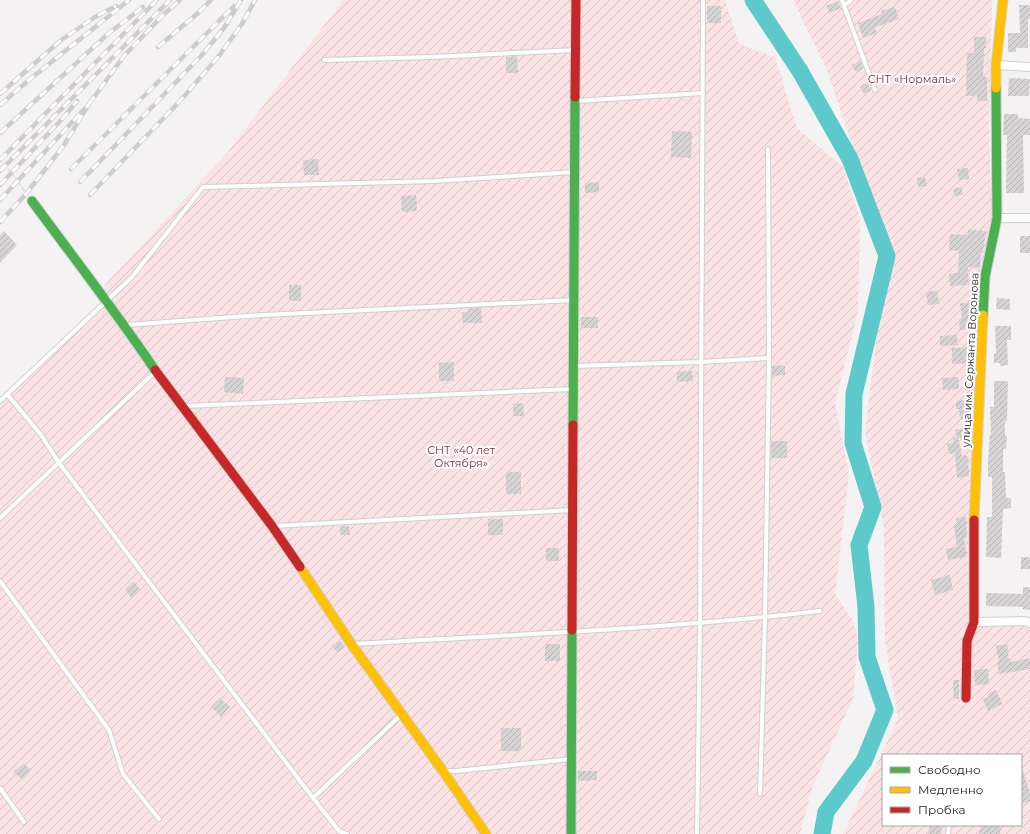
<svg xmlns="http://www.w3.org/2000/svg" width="1030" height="834" viewBox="0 0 1030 834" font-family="Montserrat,sans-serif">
<defs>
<pattern id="garden-furrows" width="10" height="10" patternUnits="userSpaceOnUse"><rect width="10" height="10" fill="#fae2e5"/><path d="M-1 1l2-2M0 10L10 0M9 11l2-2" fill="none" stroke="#d6c2c4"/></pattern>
<pattern id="building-hatch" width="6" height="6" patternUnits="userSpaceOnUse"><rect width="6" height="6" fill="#d5d3d3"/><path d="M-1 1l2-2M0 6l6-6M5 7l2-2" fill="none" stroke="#b7b5b5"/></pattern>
</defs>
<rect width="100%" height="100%" fill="#f5f2f3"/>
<!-- garden -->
<g fill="url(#garden-furrows)" fill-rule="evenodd">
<polygon points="343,0 725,0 739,44 775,57 797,128 843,167 860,218 858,312 835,403 849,474 835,594 853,621 858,638 853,698 812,788 800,834 0,834 0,399 101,302 105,285 228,152"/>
<path d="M793,0H992L989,134L992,227L972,616L1030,626V834H843L898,719L885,641L884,527L865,432L887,248L827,70ZM883,755H1021V825H883Z"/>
</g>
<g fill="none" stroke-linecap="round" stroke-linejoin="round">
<!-- river -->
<polyline stroke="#5ec9ca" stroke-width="17" points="753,0 800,71 850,159 887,256 854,394 853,443 873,507 859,545 866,607 867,657 885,710 864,761 826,812 822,834"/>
</g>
<!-- building -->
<g fill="url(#building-hatch)">
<polygon points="838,1 841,8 830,13 826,6"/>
<polygon points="1019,5 1030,5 1030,19 1028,19 1028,48 1016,48 1016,52 1008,52 1008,33 1020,33"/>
<rect x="707" y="6" width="14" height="17"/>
<polygon points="895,7 899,19 875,27 877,33 863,38 858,23 882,14 881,11"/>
<polygon points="974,37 986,37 986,48 984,48 983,77 987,77 987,101 977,101 977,96 966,96 967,53 974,53"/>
<polygon points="517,56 518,73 506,73 506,57"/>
<polygon points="861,61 863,69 856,72 852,65"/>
<polygon points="1009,78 1030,79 1029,96 1008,96"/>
<polygon points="867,82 871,90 864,94 860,87"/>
<polygon points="1004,114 1018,114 1018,118 1030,119 1030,135 1023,135 1024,193 1006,193 1007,135 1003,135"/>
<polygon points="672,131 692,132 691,158 671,157"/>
<polygon points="318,159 319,175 304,175 303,160"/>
<polygon points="968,168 969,179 959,180 957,169"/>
<polygon points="925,177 927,186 918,187 917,178"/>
<polygon points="599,182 599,192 585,193 585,183"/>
<polygon points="962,187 963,195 954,196 953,189"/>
<polygon points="416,195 417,211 402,212 401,196"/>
<polygon points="968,230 986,231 983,253 981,253 980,268 968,267 969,285 950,286 949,274 958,273 959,251 949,250 950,234 968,235"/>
<polygon points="4,231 17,245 0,263 0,235"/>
<rect x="1020" y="236" width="10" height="17"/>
<rect x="289" y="285" width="12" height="16"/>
<polygon points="937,291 939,304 928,305 926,292"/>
<polygon points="997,298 1010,299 1010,310 996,309"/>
<polygon points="960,303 971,303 972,330 960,330 959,319 962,319"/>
<polygon points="481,308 482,323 463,323 462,312 468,312 468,309"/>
<rect x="581" y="317" width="17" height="11"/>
<polygon points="995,326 1011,326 1011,340 1007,340 1008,365 1000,366 1000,363 994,363 994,354 996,353"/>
<polygon points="957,335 958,345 940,346 940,336"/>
<polygon points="972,347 972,363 952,364 952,348"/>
<polygon points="454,362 454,381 439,381 439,363"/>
<polygon points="785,365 785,375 772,376 772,366"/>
<polygon points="692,371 693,381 677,382 677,372"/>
<polygon points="225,377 244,378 243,394 224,392"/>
<polygon points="958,377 959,389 943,390 942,378"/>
<polygon points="994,381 1008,381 1007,421 1005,421 1005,436 1007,436 1006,449 1003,449 1003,472 1005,472 1006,498 1011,498 1011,508 1003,509 1001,558 986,557 987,517 992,517 992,477 988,477 988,462 990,435 991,435 990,407 994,407"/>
<polygon points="971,399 972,407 969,407 970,417 960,419 959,409 956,409 956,401"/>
<polygon points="523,403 524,416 513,416 513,404"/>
<polygon points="965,428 967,437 958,438 962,456 968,456 969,476 957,478 955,453 949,454 947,444 953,443 953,438 957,437 955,430"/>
<rect x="771" y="441" width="16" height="17"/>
<rect x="506" y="472" width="15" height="22"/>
<polygon points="966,517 967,537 964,538 967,557 948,560 946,549 957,547 954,525 957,525 956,518"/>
<rect x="488" y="519" width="15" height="16"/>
<polygon points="340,526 349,526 350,535 340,535"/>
<rect x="546" y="548" width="13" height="13"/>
<rect x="1021" y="557" width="9" height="12"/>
<polygon points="950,575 953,590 935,595 931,580"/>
<polygon points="134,582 141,590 131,598 125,589"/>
<polygon points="1023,587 1030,587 1030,610 1023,609 1023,607 986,606 986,593 1023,594"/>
<polygon points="340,640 345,647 338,653 332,646"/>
<rect x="545" y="644" width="15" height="17"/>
<polygon points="1007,644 1009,660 1011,660 1011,662 1030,658 1030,669 999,674 997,662 999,662 996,646"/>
<polygon points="988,669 989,684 975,685 974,670"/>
<polygon points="953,680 959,680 959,699 954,699"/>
<polygon points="996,690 1002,704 988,711 983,699 989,697 988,694"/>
<polygon points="220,698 230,707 221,717 211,707"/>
<rect x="501" y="728" width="20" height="23"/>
<polygon points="24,763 31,771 22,780 14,772"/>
<polygon points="1021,769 1022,769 1030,792 1030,801 1021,804"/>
<polygon points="578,771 597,771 597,780 578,781"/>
<polygon points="930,825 942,825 941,834 928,834"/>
<polygon points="981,825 1001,825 1000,834 979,834"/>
</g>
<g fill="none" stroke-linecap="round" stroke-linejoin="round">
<!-- lane casing -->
<g stroke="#d1d0d0" stroke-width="6">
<g id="lane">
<polyline points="842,0 875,90"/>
<polyline points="845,5 851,0"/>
<polyline points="324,60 431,57 576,50"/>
<polyline points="576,101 703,93"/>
<polyline points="127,325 246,316 574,300"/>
<polyline points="574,366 700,362 769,358"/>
<polyline points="7,394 41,435 59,463 313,798 339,831 347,834"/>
<polyline points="0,401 132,277 203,187 435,181 575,172"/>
<polyline points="185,406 573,389"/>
<polyline points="0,518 155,372"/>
<polyline points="274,526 572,510"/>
<polyline points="0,581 109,730 123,774 159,819"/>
<path d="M354,644C509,635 665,629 820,611"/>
<polyline points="444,771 456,771 571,759"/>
<polyline points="0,788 24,822"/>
<polyline points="760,794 765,617 769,358 768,149"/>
<polyline points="313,798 402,714"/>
<polyline points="697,834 700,622 703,0"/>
<polyline points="948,834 949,825"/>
</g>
</g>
<!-- street casing -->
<g stroke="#d1d0d0" stroke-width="10">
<g id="street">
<polyline points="996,65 1030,67"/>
<polyline points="997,218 1030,218"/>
<polyline points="974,622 1025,621 1030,623"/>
</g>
</g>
<!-- fast casing -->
<g stroke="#d1d0d0" stroke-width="11">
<g id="fast">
<path d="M32,201C73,257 116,312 155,370"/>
<polyline points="983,315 985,277 997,218 996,88"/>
<polyline points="573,425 575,97"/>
<polyline points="571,834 572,630"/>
</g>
</g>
<!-- slow casing -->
<g stroke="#d1d0d0" stroke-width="11">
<g id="slow">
<polyline points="996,88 996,65 1003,0"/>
<polyline points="974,520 983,315"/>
<polyline points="300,567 352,645 443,771 486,834"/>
</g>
</g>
<!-- jam casing -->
<g stroke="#d1d0d0" stroke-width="11">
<g id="jam">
<polyline points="575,97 576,0"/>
<polyline points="155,370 272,526 300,567"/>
<polyline points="572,630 573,425"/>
<polyline points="966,698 967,641 974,622 974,520"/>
</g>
</g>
<!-- path -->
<polyline stroke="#dcdbdb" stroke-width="1.5" stroke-dasharray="4 2" stroke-linecap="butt" points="0,159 18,181 26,194"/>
<!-- lane -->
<use href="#lane" stroke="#fefdfd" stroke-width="4"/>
<!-- street -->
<use href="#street" stroke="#fefdfd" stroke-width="8"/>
<!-- fast -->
<use href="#fast" stroke="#4caf50" stroke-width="9"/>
<!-- slow -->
<use href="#slow" stroke="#ffc107" stroke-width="9"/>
<!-- jam -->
<use href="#jam" stroke="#c62828" stroke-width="9"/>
<!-- rail casing -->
<g stroke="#cecdcd" stroke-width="4.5">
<g id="rail">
<polyline points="158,47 198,13 211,0"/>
<polyline points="0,94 60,41 95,17 116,6"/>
<polyline points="89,104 124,56 163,15 180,0"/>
<polyline points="0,105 29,80 129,0"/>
<polyline points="0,133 109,33 143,7"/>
<polyline points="0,160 157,0"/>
<polyline points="71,169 234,6"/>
<polyline points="0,171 170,0"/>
<polyline points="80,182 201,56 224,28 241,0"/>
<polyline points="0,185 64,117 77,101"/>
<polyline points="90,195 180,101 218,57 242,24 255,0"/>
<polyline points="0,200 89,104 64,145 26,194 0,222"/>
</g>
</g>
<!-- rail -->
<use href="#rail" stroke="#fff" stroke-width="3" stroke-dasharray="9" stroke-linecap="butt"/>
</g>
<g text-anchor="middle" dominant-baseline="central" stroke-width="4" stroke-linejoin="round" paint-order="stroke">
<!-- park labels -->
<g font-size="11" fill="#8d1f3d" stroke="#fff">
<text x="912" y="79">СНТ «Нормаль»</text>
<text x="461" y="450">СНТ «40 лет<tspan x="461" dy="13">Октября»</tspan></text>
</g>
<!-- street labels -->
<g font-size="11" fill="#252424" stroke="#fff">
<text transform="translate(970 360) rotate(-87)">улица им. Сержанта Воронова</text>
</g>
</g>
<!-- legend -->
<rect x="882" y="754" width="140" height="72" fill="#ffffff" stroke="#a8a7a7"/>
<rect x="890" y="767" width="20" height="6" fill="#4caf50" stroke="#a8a7a7"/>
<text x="918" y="774" font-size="12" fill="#252424">Свободно</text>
<rect x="890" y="787" width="20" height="6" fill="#ffc107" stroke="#a8a7a7"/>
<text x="918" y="794" font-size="12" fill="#252424">Медленно</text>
<rect x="890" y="807" width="20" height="6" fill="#c62828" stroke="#a8a7a7"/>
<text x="918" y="814" font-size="12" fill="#252424">Пробка</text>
</svg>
